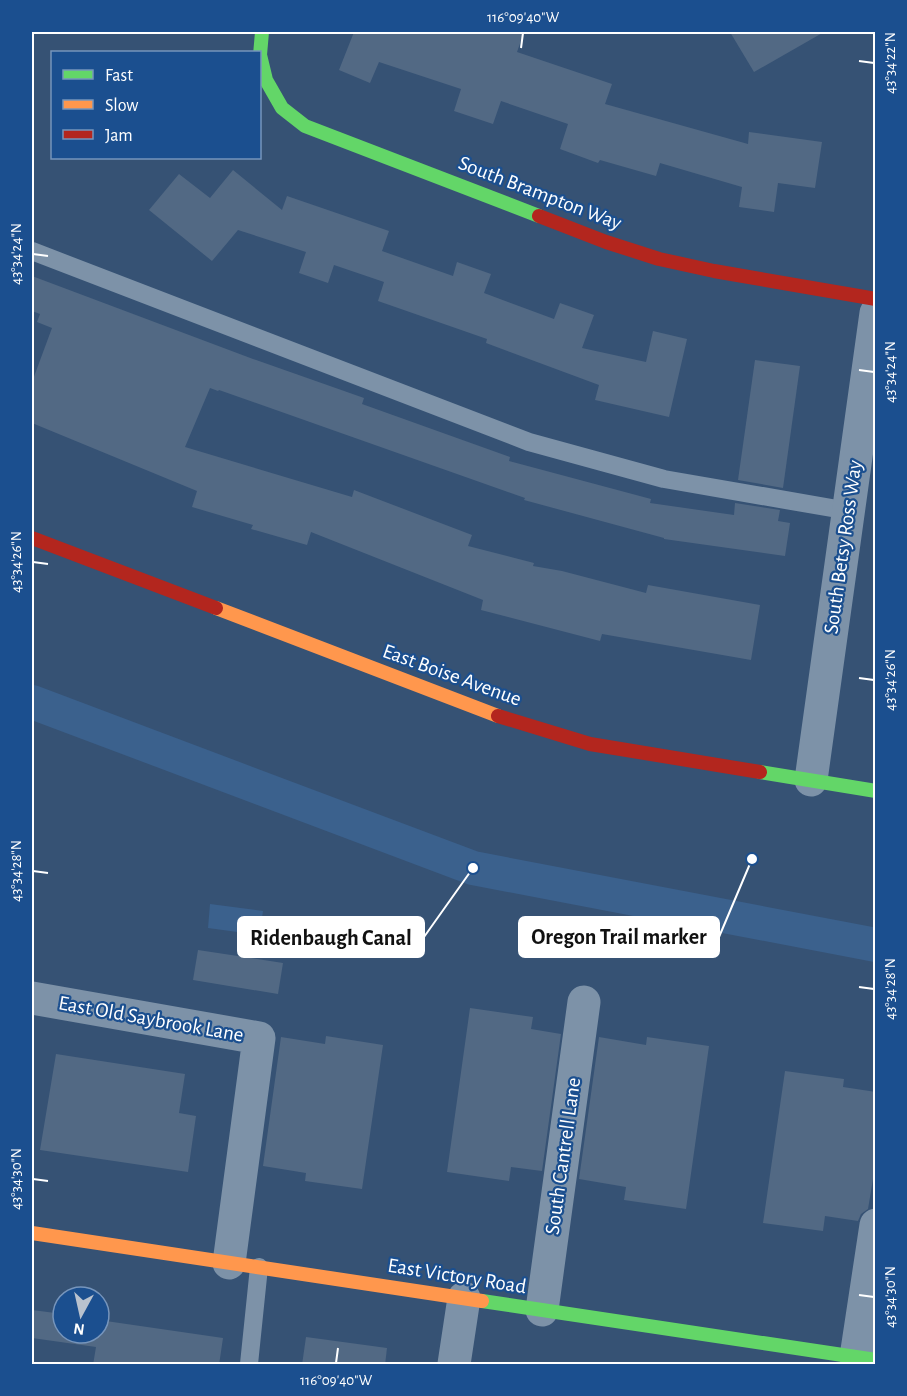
<svg xmlns="http://www.w3.org/2000/svg" width="907" height="1396" viewBox="0 0 907 1396" font-family="'Alegreya Sans',sans-serif">
<rect width="100%" height="100%" fill="#365274"/>
<!-- water -->
<polygon fill="#3b618d" points="210,904 263,911 262,918 267,919 265,928 261,927 260,935 208,928"/>
<g fill="none" stroke-linecap="round" stroke-linejoin="round">
<!-- canal -->
<polyline stroke="#3b618d" stroke-width="34" points="32,702 473,868 876,945"/>
</g>
<!-- building -->
<g fill="#526984">
<polygon points="354,32 524,32 517,52 612,84 605,104 748,144 749,132 822,142 815,188 778,183 774,212 739,207 742,187 660,163 656,176 600,160 598,163 560,149 568,124 501,101 493,124 454,111 461,89 379,62 370,83 339,70"/>
<polygon points="730,32 824,32 754,72"/>
<polygon points="233,170 282,210 287,196 389,231 382,251 453,276 457,262 491,274 484,293 554,319 560,303 594,315 582,348 646,362 653,331 687,339 669,417 595,400 599,385 486,343 487,339 378,301 384,282 334,265 328,283 299,273 306,252 238,230 212,261 149,210 179,174 210,198"/>
<polygon points="32,276 253,359 364,398 362,404 510,457 509,461 651,499 650,503 734,515 735,503 780,510 778,521 790,523 785,556 664,539 664,538 524,500 525,498 219,390 218,391 210,388 185,447 352,497 354,490 472,535 468,546 534,563 533,566 562,571 646,593 648,585 760,605 751,660 602,634 600,641 481,610 483,600 311,532 307,545 251,529 253,525 192,507 197,491 32,423 32,382 52,328 37,322 40,314 32,311"/>
<polygon points="755,360 800,366 783,488 738,480"/>
<polygon points="198,950 283,963 278,994 193,980"/>
<polygon points="470,1008 533,1017 531,1029 561,1034 542,1171 511,1167 509,1181 447,1172"/>
<polygon points="326,1036 383,1045 362,1189 305,1181 306,1173 263,1166 281,1037 325,1044"/>
<polygon points="599,1037 646,1045 647,1037 709,1046 686,1209 624,1200 626,1187 579,1179"/>
<polygon points="56,1054 185,1074 179,1113 196,1116 188,1172 40,1150"/>
<polygon points="785,1071 844,1079 843,1087 876,1092 876,1161 868,1209 861,1214 858,1221 825,1216 823,1231 763,1223"/>
<polygon points="32,1310 63,1314 63,1333 99,1333 99,1320 223,1338 219,1365 93,1365 96,1347 32,1338"/>
<polygon points="306,1337 387,1348 385,1365 302,1365"/>
</g>
<g fill="none" stroke-linecap="round" stroke-linejoin="round">
<!-- lane -->
<g stroke="#7d92a8" stroke-width="18">
<polyline points="32,251 529,442 664,479 849,511"/>
<polyline points="249,1364 259,1267"/>
</g>
<!-- street -->
<g stroke="#7d92a8" stroke-width="33">
<polyline points="811,780 876,313"/>
<polyline points="32,998 259,1038 229,1263"/>
<polyline points="542,1310 584,1002"/>
<polyline points="856,1357 876,1225"/>
<polyline points="454,1364 464,1298"/>
</g>
<!-- fast -->
<g stroke="#63d668" stroke-width="14">
<polyline points="262,32 260,55 266,80 282,108 305,126 539,216"/>
<polyline points="760,772 876,791"/>
<polyline points="482,1301 876,1360"/>
</g>
<!-- slow -->
<g stroke="#ff974d" stroke-width="14">
<polyline points="216,608 498,716"/>
<polyline points="32,1233 482,1301"/>
</g>
<!-- jam -->
<g stroke="#b3261e" stroke-width="14">
<polyline points="539,216 606,242 659,259 714,271 876,299"/>
<polyline points="32,538 216,608"/>
<polyline points="498,716 590,744 760,772"/>
</g>
</g>
<!-- ticks -->
<path fill="none" stroke="#fff" stroke-width="2" d="M521,48L523,33M859,61L874,63M33,254L48,256M859,370L874,372M33,562L48,564M859,678L874,680M33,871L48,873M859,987L874,989M33,1179L48,1181M859,1295L874,1297M336,1363L338,1348"/>
<g text-anchor="middle" dominant-baseline="central" stroke-width="4.5" stroke-linejoin="round" paint-order="stroke">
<!-- street labels -->
<g font-size="21" fill="#fff" stroke="#1b4f8f">
<text transform="translate(540 193) rotate(21)">South Brampton Way</text>
<text transform="translate(843 547) rotate(-82)">South Betsy Ross Way</text>
<text transform="translate(452 675) rotate(20)">East Boise Avenue</text>
<text transform="translate(151 1019) rotate(10)">East Old Saybrook Lane</text>
<text transform="translate(563 1156) rotate(-82)">South Cantrell Lane</text>
<text transform="translate(457 1276) rotate(9)">East Victory Road</text>
</g>
</g>
<!-- callouts -->
<path fill="none" stroke="#fff" stroke-width="2" d="M752 859L719 937M473 868L424 937"/>
<g fill="#fff" stroke="#1b4f8f" stroke-width="2">
<circle cx="752" cy="859" r="6"/>
<circle cx="473" cy="868" r="6"/>
</g>
<g fill="#fff" stroke="#fff" stroke-width="2">
<rect x="519" y="917" width="200" height="40" rx="6"/>
<rect x="238" y="917" width="186" height="40" rx="6"/>
</g>
<g font-size="22" text-anchor="middle" font-weight="bold" fill="#111">
<text x="619" y="944">Oregon Trail marker</text>
<text x="331" y="945">Ridenbaugh Canal</text>
</g>
<!-- border -->
<rect width="907" height="1396" fill="none" stroke="#1b4f8f" stroke-width="66"/>
<!-- legend -->
<rect x="51" y="51" width="210" height="108" fill="#1b4f8f" stroke="#7695bc" stroke-width="1.5"/>
<rect x="63" y="70" width="30" height="9" fill="#63d668" stroke="#7695bc" stroke-width="1.5"/>
<text x="105" y="81" font-size="18" fill="#ffffff">Fast</text>
<rect x="63" y="100" width="30" height="9" fill="#ff974d" stroke="#7695bc" stroke-width="1.5"/>
<text x="105" y="111" font-size="18" fill="#ffffff">Slow</text>
<rect x="63" y="130" width="30" height="9" fill="#b3261e" stroke="#7695bc" stroke-width="1.5"/>
<text x="105" y="141" font-size="18" fill="#ffffff">Jam</text>
<!-- north arrow -->
<g transform="translate(81 1315) rotate(188)"><circle r="28" fill="#1b4f8f" stroke="#7695bc" stroke-width="1.5"/>
<path d="M0-4.5L10 22L0 15L-10 22Z" fill="#b9c2ce"/>
<text y="-9" font-size="16" font-weight="bold" text-anchor="middle" fill="#ffffff">N</text>
</g>
<rect x="33" y="33" width="841" height="1330" fill="none" stroke="#fff" stroke-width="2"/>
<g font-size="15" text-anchor="middle" fill="#fff">
<text x="523" y="22">116°09'40"W</text>
<text transform="translate(890 63) rotate(-90)" y="5">43°34'22"N</text>
<text transform="translate(16 254) rotate(-90)" y="5">43°34'24"N</text>
<text transform="translate(890 372) rotate(-90)" y="5">43°34'24"N</text>
<text transform="translate(16 562) rotate(-90)" y="5">43°34'26"N</text>
<text transform="translate(890 680) rotate(-90)" y="5">43°34'26"N</text>
<text transform="translate(16 871) rotate(-90)" y="5">43°34'28"N</text>
<text transform="translate(890 989) rotate(-90)" y="5">43°34'28"N</text>
<text transform="translate(16 1179) rotate(-90)" y="5">43°34'30"N</text>
<text transform="translate(890 1297) rotate(-90)" y="5">43°34'30"N</text>
<text x="336" y="1385">116°09'40"W</text>
</g>
</svg>
